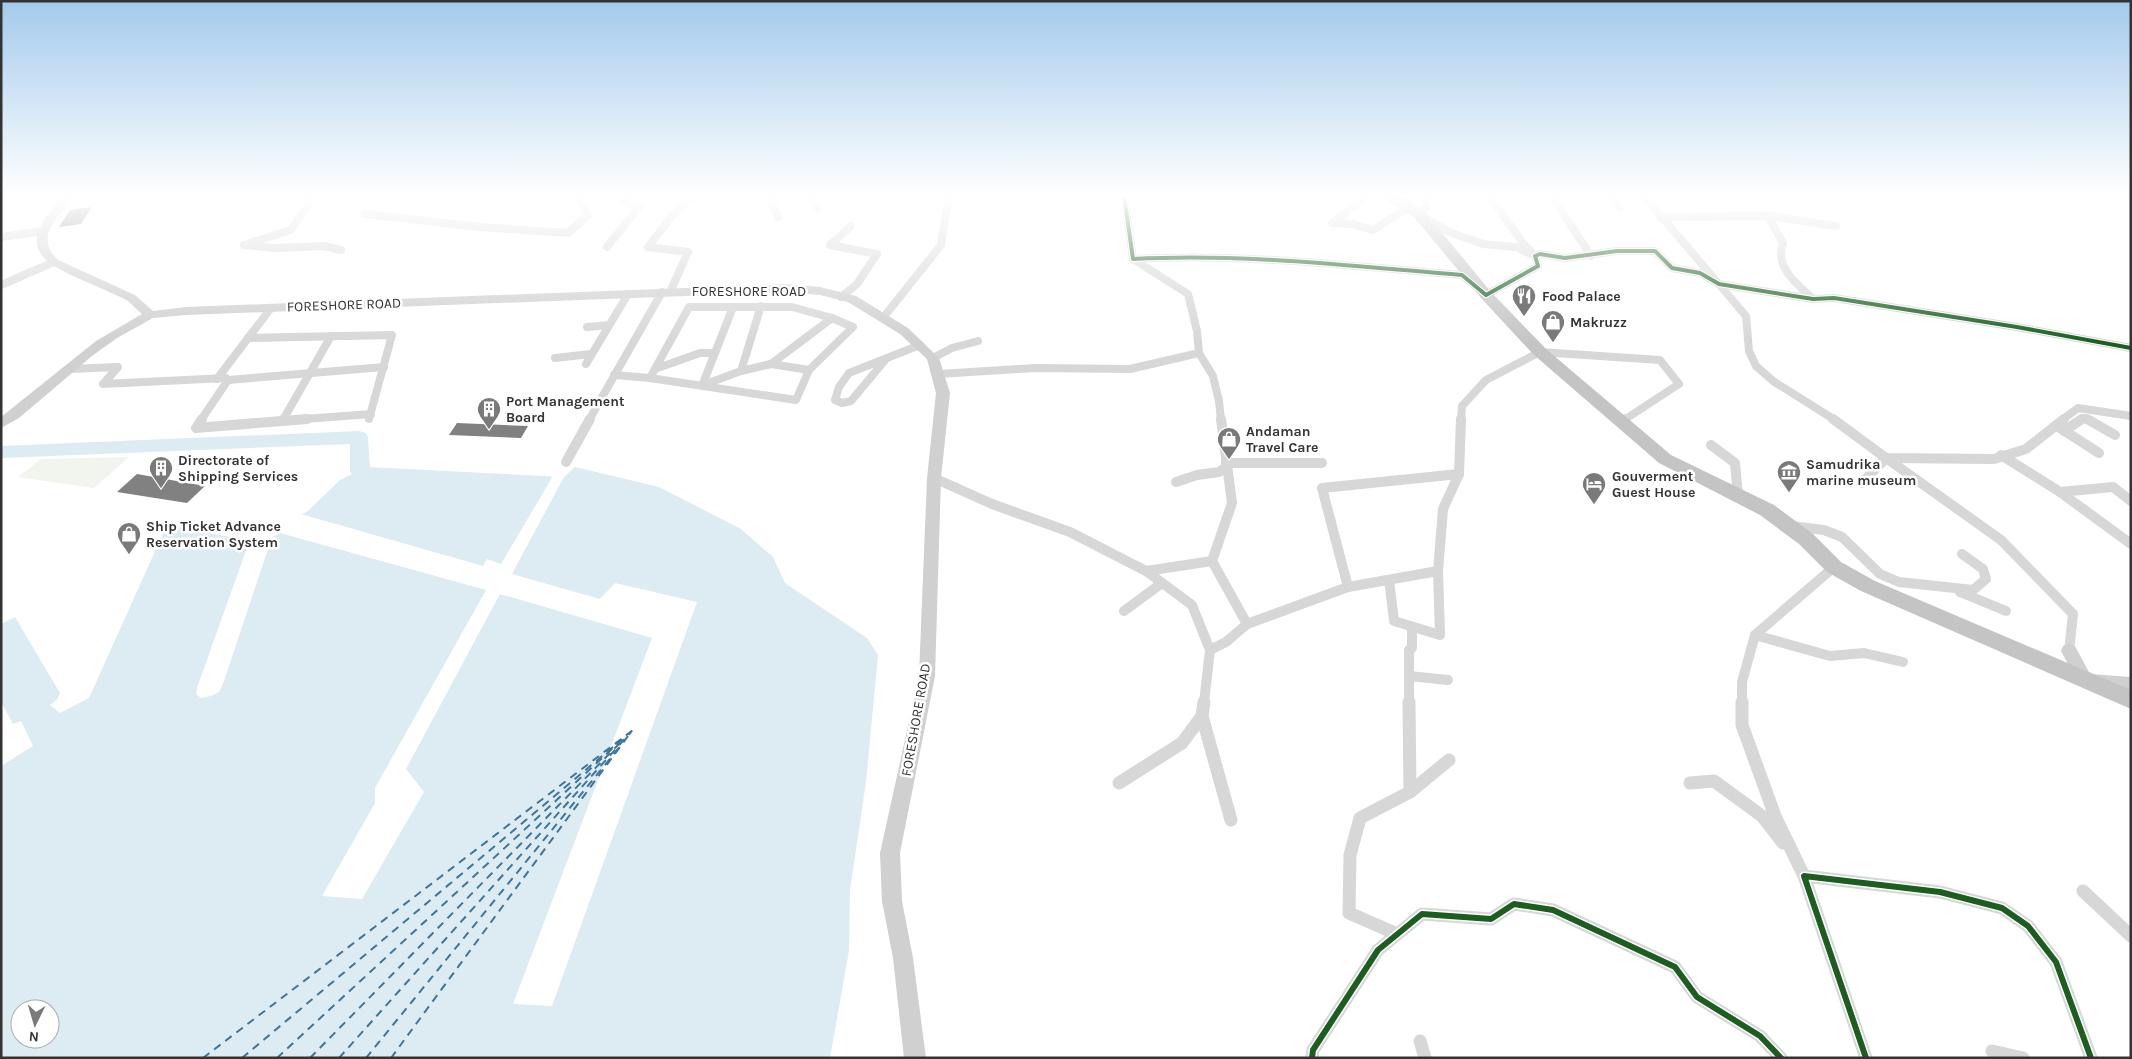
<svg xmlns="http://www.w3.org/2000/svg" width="2132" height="1059" viewBox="0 0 2132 1059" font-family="Karla,sans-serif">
<rect width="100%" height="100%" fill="#fff"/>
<!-- green -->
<g fill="#f1f5ed">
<polygon points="1223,195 1296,195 1329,206"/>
<polygon points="129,457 94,488 18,477 41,459"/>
</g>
<!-- water -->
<path fill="#ddebf3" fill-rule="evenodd" d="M367,467L564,477L575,467L659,487L741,529L773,557L785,583L867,638L878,655L866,782L850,890L849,951L830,1058H1V766L33,746L21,721L13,724L1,702V624L15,617L60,693L57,700L50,705L60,713L89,698L166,527L168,525C192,529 253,545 273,537C287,531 294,517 308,511L340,480ZM20,1009H50V1039H20Z"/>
<!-- pier -->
<g fill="#fff">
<polygon points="553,476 564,477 512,574 600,599 615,583 697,602 552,1006 513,1004 652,638 500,594 406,769 424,792 362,899 322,896 375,803 375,788 486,590 280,533 301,514 483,566 487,559 501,564"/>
<polygon points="272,537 223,684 219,692 211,696 201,698 196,694 197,688 250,539"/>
</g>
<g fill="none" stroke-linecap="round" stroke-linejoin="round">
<!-- river -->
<polygon fill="#ddebf3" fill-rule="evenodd" points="359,431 366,433 368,437 370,471 367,476 360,478 353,476 350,471 350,444 1,458 1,446"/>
<!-- ferry -->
<g stroke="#3f7597" stroke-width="2" stroke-dasharray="8 6" stroke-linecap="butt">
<polyline points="203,1058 633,730"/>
<polyline points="242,1058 619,742"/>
<polyline points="277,1058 627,735"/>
<polyline points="310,1058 620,743"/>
<polyline points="339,1058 631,732"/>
<polyline points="366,1058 622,744"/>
<polyline points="391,1058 628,736"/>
</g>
</g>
<!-- building -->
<g fill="#818181">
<polygon points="92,207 81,224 59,227 70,210"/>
<polygon points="457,423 528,426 521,438 449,435"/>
<polygon points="137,474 205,486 187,503 117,492"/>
</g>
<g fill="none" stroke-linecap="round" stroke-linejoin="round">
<!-- street-far2 -->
<g stroke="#d7d7d7" stroke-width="8">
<polyline points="309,195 308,205 291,230 244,245 275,248 324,246 341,250"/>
<polyline points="768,195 778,217"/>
<polyline points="810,195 818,208"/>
<path d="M1124,195L1133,259C1243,253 1352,266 1462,275L1486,295L1538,266L1535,256L1540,254L1565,258L1617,251H1655L1672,268L1700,273L1719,284L1813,299L1834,298L2017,327L2131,348"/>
<polyline points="1370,195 1332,223 1352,224 1373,230 1409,207"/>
<polyline points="1425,195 1427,206 1420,215 1449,232 1483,244 1516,247 1535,256"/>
<polyline points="1489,195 1522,242 1531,251"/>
<polyline points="1551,195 1591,256"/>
<polyline points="1612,195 1620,207"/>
<polyline points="1643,195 1746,316 1749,351 1756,366 1773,381 1835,420"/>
<polyline points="365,214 480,227 568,233 588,215 577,195"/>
<path d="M1768,216L1783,243C1774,267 1797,284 1813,299"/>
<polyline points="1660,217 1770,216 1836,226"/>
<polyline points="1,237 44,231"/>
<polyline points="607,247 639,207 623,201 627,195"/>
<polyline points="1133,259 1188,294 1197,331 1199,353 1213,376 1219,401 1221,420"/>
<polyline points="1,285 54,262"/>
<polyline points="670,292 688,252 648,247 671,217 689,199"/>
<polyline points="841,297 857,284 877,254 830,245 851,226"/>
<polygon points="689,307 792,307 832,318 853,327 809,370 796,400 650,378"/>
<polyline points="883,318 941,245 949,195"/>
<polyline points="587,327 609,325"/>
<polyline points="248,338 392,335 369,419"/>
<polyline points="555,358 591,354"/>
<polyline points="933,358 952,348 978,341"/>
<polyline points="886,359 851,401 842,403 835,400 839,387 849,373 920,345"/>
<polyline points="586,364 628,294"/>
<polyline points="771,364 809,370"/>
<polyline points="70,369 118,367 103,384 226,378 228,380 384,367"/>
<polyline points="655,369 700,353 715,353"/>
<polyline points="741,371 761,306"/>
<polyline points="939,374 1035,368 1130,369 1199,353"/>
<polyline points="614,375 650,378"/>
<polyline points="217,379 271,308"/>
<polyline points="703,385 741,371 771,364 832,318"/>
<polyline points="702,386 733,307"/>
<polyline points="201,420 228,380"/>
<polyline points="283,420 331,336"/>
<polyline points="291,420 371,414"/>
<polyline points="589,420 662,292"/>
<polyline points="1461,420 1462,406 1486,380 1540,352 1660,360 1679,384 1624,420"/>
<polyline points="2062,420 2078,408 2131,416"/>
<polyline points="2080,420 2084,418 2091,420"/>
</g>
<!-- street-far1 -->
<g stroke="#d7d7d7" stroke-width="10">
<polyline points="202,419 196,428 307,419"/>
<polyline points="1833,419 1886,458 1994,459 2026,449 2064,419"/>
<polyline points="2087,419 2115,435"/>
<polyline points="283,421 284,419"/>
<polyline points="1622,422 1626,419"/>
<polyline points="2060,428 2099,453"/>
<polyline points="2064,431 2082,419"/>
<polyline points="1711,445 1735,463 1738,496"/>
<polyline points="2001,455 2060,492 2131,544"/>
<polyline points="566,462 590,419"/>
<polyline points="1226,463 1322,463"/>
<polyline points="934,478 992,504 1070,532 1146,571 1192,605 1210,650 1204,703"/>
<polyline points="1176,482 1197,475 1219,472 1226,467"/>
<polyline points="1862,483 1886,458 2001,540 2073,614 2069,651"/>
<polyline points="2060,492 2113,487 2131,501"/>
<polyline points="1791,526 1824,530 1842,537 1880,574 1899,582 1973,590 1986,579 1983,569 1962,554"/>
<polyline points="1212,561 1232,503 1221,419"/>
<polyline points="1146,571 1212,561 1247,624 1226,642 1210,650"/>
<polyline points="1389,580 1394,621 1440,635 1438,571"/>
<polyline points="1348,587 1322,488 1459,474"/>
<polyline points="1960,592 2006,611"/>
<polyline points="1124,611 1162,583"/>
<polyline points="1247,624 1348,587 1438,571 1443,509 1459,474 1461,419"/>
<polyline points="1755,635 1830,656 1864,653 1903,662"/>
<polyline points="1409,676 1448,680"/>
<polyline points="1409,703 1409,650 1412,648 1412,627"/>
<polyline points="1742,703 1742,682 1755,635 1834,567"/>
</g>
<!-- street -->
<g stroke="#d7d7d7" stroke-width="13">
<polyline points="1204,702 1202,716 1231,820"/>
<polyline points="1742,702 1742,725 1775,816 1804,876"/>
<polyline points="1119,783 1182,743 1202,716"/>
<polyline points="1690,783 1714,781 1762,816 1783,843"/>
<polyline points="1410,792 1449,760"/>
<polyline points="2083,891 2131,936"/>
<polyline points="1397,934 1349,913 1350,855 1360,818 1410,792 1409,702"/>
<polyline points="1420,1041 1425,1058"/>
<polyline points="1992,1051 2023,1058"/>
<polyline points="1312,1058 1313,1050 1378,950 1422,914 1491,919 1514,904 1553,910 1675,967 1697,997 1760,1036 1781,1058"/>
<polyline points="1866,1058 1804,876 1940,892 2002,908 2028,926 2056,962 2091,1058"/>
</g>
<!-- secondary -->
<g fill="#d0d0d0" fill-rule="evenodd">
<path d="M65,195H76C61,215 32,235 58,260L135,295L153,311L186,307L787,284L820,287L856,296L908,328L939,358L950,393L941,478L935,676L900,853L902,901L913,958L926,1058H904L893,958L882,901L880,853L919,676L927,478L936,393L927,359L900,334L848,302L820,295L787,292L186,315L153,318L117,338L92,356L19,418L1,428V417L96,341L142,314C137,310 133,305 128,301C122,297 113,294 107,291C53,266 4,256 65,195Z"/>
<polygon points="2069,644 2075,646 2090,674 2131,677 2131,691 2079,685 2061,651 2063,646"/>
</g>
<!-- highway -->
<polygon fill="#c4c4c4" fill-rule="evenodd" points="1378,195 1396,195 1408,200 1425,212 1491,292 1546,349 1671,455 1774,505 1813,534 1841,562 1875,581 2131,690 2131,709 1861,591 1827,572 1799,544 1760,515 1659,463 1534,355 1481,298 1415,218"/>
<!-- cycleway-far1 casing -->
<g stroke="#fff" stroke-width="6">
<path id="cycleway-far1" d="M1124,195L1133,259C1243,253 1352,266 1462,275L1486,295L1538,266L1535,256L1540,254L1565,258L1617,251H1655L1672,268L1700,273L1719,284L1813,299L1834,298L2017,327L2131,348"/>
</g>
<!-- cycleway casing -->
<g stroke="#fff" stroke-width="9">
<g id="cycleway">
<polyline points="1312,1058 1313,1050 1378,950 1422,914 1491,919 1514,904 1553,910 1675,967 1697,997 1760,1036 1781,1058"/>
<polyline points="1866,1058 1804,876 1940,892 2002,908 2028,926 2056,962 2091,1058"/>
</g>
</g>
<!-- cycleway-far1 -->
<use href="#cycleway-far1" stroke="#1b5e20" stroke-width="4"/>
<!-- cycleway -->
<use href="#cycleway" stroke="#1b5e20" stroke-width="6"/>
</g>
<!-- sky -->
<linearGradient id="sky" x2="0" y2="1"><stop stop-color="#a3caec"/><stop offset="0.57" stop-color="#fff"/><stop offset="1" stop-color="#fff" stop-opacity="0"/></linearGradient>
<rect width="2132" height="343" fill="url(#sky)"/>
<!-- icons -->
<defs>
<g id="restaurant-pin" transform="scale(1.25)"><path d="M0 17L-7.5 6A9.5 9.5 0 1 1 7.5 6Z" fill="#7a7a7a" stroke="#fff"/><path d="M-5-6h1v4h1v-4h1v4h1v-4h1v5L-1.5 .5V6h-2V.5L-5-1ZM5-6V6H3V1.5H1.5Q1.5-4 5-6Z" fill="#fff"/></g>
<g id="shop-pin" transform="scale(1.25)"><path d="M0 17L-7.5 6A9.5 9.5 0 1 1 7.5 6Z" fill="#7a7a7a" stroke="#fff"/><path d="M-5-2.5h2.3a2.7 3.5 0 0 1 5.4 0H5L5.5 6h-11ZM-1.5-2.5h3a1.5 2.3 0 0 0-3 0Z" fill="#fff"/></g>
<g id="building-pin" transform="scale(1.25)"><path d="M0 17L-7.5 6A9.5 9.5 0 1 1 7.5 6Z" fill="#7a7a7a" stroke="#fff"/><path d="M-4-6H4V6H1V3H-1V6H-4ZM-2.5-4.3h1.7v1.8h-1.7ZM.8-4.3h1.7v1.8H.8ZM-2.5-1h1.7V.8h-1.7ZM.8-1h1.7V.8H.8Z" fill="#fff"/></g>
<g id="museum-pin" transform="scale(1.25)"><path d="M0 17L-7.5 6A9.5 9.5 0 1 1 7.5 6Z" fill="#7a7a7a" stroke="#fff"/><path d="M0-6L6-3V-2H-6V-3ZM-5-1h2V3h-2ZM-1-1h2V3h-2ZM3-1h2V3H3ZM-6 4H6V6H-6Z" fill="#fff"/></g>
<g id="hotel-pin" transform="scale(1.25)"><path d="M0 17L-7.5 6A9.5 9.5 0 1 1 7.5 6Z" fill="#7a7a7a" stroke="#fff"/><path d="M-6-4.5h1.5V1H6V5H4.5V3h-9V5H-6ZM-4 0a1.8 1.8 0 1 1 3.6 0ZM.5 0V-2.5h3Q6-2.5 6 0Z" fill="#fff"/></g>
</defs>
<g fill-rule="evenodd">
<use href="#restaurant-pin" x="1524" y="296"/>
<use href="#shop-pin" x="1553" y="322"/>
<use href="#building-pin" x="489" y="409"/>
<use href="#shop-pin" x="1229" y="439"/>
<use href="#building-pin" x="161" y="468"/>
<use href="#museum-pin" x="1789" y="472"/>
<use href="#hotel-pin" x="1594" y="484"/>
<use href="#shop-pin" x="129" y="534"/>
</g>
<g text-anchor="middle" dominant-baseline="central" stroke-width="5" stroke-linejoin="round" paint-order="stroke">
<!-- street labels -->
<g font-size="14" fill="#333" stroke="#fff">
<text x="749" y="291">FORESHORE ROAD</text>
<text transform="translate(344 305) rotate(-2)">FORESHORE ROAD</text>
<text transform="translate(916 720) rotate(-80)">FORESHORE ROAD</text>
</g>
<!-- poi labels -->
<g font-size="14" font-weight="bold" fill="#333" stroke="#fff" text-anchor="start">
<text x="1542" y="296">Food Palace</text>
<text x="1570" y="322">Makruzz</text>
<text x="506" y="401">Port Management<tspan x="506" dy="16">Board</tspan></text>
<text x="1246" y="431">Andaman<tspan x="1246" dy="16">Travel Care</tspan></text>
<text x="178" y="460">Directorate of<tspan x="178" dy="16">Shipping Services</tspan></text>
<text x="1806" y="464">Samudrika<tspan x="1806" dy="16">marine museum</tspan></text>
<text x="1612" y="476">Gouverment<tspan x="1612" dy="16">Guest House</tspan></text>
<text x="146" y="526">Ship Ticket Advance<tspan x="146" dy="16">Reservation System</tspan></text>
</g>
</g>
<!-- border -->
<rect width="2132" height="1059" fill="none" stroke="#333333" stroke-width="5"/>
<!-- north arrow -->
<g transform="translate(35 1024) rotate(185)"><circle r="24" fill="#ffffff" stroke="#adadad"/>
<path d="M0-4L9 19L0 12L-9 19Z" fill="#7a7a7a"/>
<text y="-8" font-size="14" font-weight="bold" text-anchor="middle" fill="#333333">N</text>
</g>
</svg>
